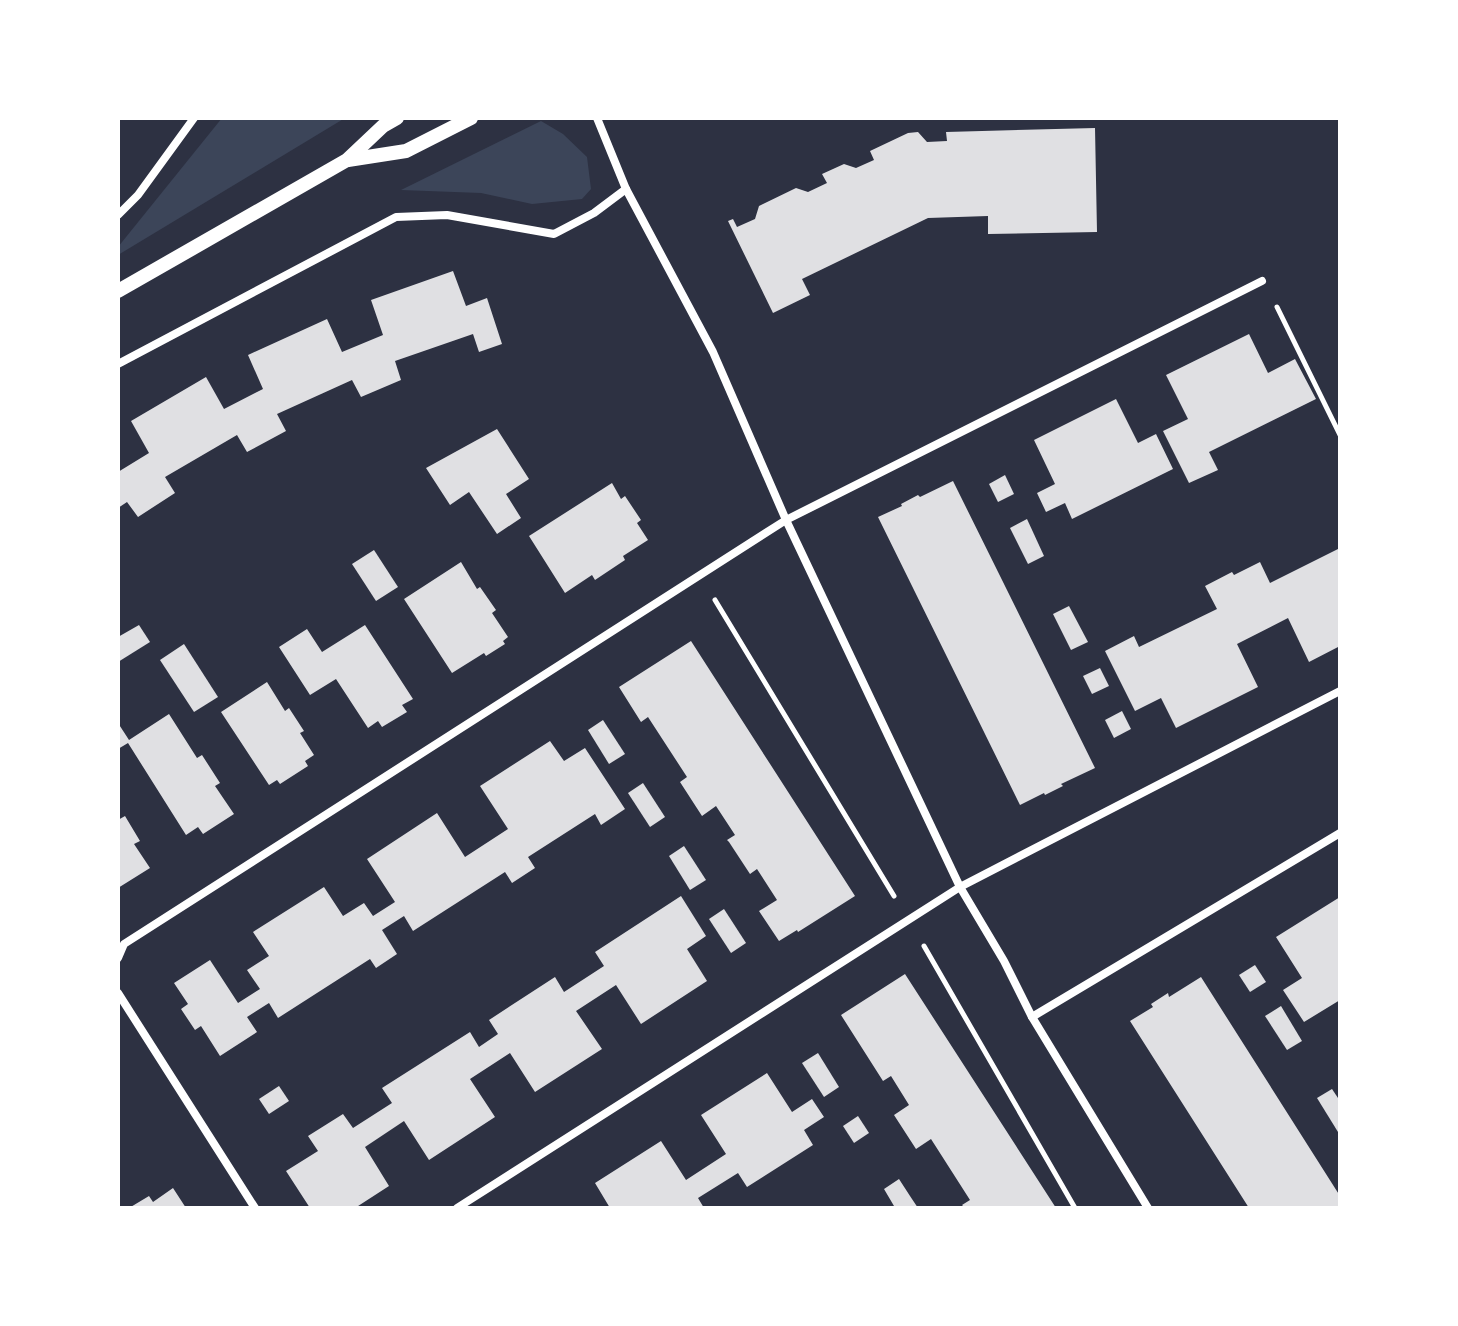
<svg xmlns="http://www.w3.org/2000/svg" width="1458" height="1326" viewBox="0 0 1458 1326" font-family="'Varela Round',sans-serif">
<rect width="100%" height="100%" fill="#2d3142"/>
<!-- green -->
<g fill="#3c4559">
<polygon points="222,118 345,118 118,255 118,247"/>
<polygon points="541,121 563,134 587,157 591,189 582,199 532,204 481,193 401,190"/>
</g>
<!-- building -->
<g fill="#e0e0e3">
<polygon points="1095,128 1097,232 988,234 988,216 928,218 802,279 810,295 773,313 728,221 733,219 737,227 755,219 759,206 796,188 808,192 827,183 822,174 844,164 856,168 874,160 870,151 908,133 918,132 927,142 947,141 946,132"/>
<polygon points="453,271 466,306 487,298 502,344 479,352 473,334 395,361 401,380 361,397 352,380 277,414 286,431 247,452 237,435 165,477 175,493 138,517 127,502 118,508 118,472 149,453 131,421 206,377 224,409 263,389 248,355 327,319 342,352 383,335 371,300"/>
<polygon points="1249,334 1268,373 1295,359 1316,399 1209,452 1218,470 1189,483 1163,431 1188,419 1166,375"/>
<polygon points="1116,399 1138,443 1156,434 1173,469 1072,519 1065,503 1046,512 1037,493 1055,484 1034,440"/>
<polygon points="497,429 529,479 506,494 521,518 497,534 469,492 450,505 426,468"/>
<polygon points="1005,475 1014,494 998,502 989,484"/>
<polygon points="953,481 1095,768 1061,784 1063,786 1045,795 1044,793 1020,805 878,517 902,506 901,504 918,495 920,497"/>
<polygon points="612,483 621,499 625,496 641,520 637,523 648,540 623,556 625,560 595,580 592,575 565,593 529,536"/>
<polygon points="1027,519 1044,556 1028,564 1010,528"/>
<polygon points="1340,548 1340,646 1309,662 1288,618 1237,644 1258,687 1176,728 1161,698 1135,711 1105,651 1134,636 1139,647 1217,609 1205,586 1232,572 1234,575 1260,562 1270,583"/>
<polygon points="374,550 398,587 376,601 352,564"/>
<polygon points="461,562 477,589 480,587 496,610 492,613 508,637 503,641 505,644 486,656 484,653 452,673 404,599"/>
<polygon points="1069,606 1088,642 1071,650 1053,614"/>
<polygon points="139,625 150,642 118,662 118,637"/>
<polygon points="365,625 413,699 402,705 407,712 382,727 378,721 368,728 336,679 310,695 279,647 307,629 322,652"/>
<polygon points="691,641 855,896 798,932 797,930 779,941 759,911 777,900 757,869 750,874 729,842 727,840 735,835 716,806 702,816 680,782 687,777 648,717 641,722 619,687"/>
<polygon points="184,644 218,697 194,712 160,660"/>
<polygon points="1100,668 1109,686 1092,694 1083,676"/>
<polygon points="267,682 285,711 289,708 304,731 300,733 314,755 305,761 308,766 280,784 277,780 269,785 221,712"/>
<polygon points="1122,711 1131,729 1114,738 1105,720"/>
<polygon points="169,714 197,758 202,755 220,783 215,786 234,814 203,834 198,827 186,835 128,743 118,749 118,723 129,740"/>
<polygon points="603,720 625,754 609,764 588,730"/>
<polygon points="550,741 564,761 585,748 625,809 601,825 595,814 528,857 535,868 512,883 505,872 413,931 404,916 382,930 397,954 376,968 370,959 278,1018 269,1003 247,1017 257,1032 220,1056 201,1026 195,1030 181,1009 188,1004 174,983 210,960 238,1003 260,989 247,970 269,956 253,932 324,887 343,916 364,903 373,916 395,902 367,859 437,813 465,857 508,829 480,786"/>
<polygon points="643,783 665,817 650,827 628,793"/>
<polygon points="125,816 140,841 134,844 150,868 118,888 118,820"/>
<polygon points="684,846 706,880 690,890 669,856"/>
<polygon points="681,896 706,936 687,949 707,981 641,1024 616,985 576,1011 602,1049 535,1092 510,1053 470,1079 495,1117 429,1160 404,1121 365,1147 389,1186 355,1208 310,1208 286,1171 318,1151 308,1136 343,1114 353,1128 392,1103 382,1088 470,1032 479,1047 498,1034 489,1020 555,977 564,992 604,966 595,952"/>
<polygon points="1340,897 1340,1000 1304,1022 1283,990 1302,978 1276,937"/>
<polygon points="724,909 746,943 731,953 709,919"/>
<polygon points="1255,965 1266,982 1250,992 1239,975"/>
<polygon points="905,974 967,1070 1056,1208 965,1208 962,1205 970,1200 931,1139 916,1149 894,1115 909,1105 891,1076 883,1081 841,1015"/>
<polygon points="1201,977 1340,1196 1340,1208 1249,1208 1130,1021 1153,1007 1151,1004 1168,993 1169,997"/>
<polygon points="1281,1006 1302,1041 1287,1050 1265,1016"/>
<polygon points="818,1053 839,1087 824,1097 802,1063"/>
<polygon points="767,1073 792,1112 812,1099 824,1117 804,1130 813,1145 747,1187 738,1173 698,1198 704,1208 610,1208 595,1183 661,1141 686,1180 726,1154 701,1115"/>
<polygon points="279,1086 289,1101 269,1114 259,1099"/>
<polygon points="1332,1089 1340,1101 1340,1131 1338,1132 1317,1098"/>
<polygon points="858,1116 869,1133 854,1143 843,1126"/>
<polygon points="899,1179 910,1196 918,1208 895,1208 894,1206 884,1189"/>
<polygon points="173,1188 186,1208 129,1208 149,1196 153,1202"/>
</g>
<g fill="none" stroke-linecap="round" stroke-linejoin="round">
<!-- path -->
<g stroke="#fff" stroke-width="5">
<polyline points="1277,307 1340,435"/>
<polyline points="715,600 894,896"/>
<polyline points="924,946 1075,1208"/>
</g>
<!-- minor -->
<g stroke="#fff" stroke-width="8">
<polyline points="597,118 626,189 713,352 786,520 960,887 1004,961 1032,1017 1148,1208"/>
<polyline points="118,215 138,195 194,118"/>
<polyline points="118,364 396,217 447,215 554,234 594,213 626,189"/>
<polyline points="118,958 124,944 786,520 1262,281"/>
<polyline points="118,993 255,1208"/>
<polyline points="1032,1017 1340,833"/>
<polyline points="457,1208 960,887 1340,691"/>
</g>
<!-- tertiary -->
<g stroke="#fff" stroke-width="14">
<polyline points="348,160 406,151 471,118"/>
<polyline points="118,291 347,160 383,126 397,118"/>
</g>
</g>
<!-- border -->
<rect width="1458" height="1326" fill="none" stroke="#ffffff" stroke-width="240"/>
</svg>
